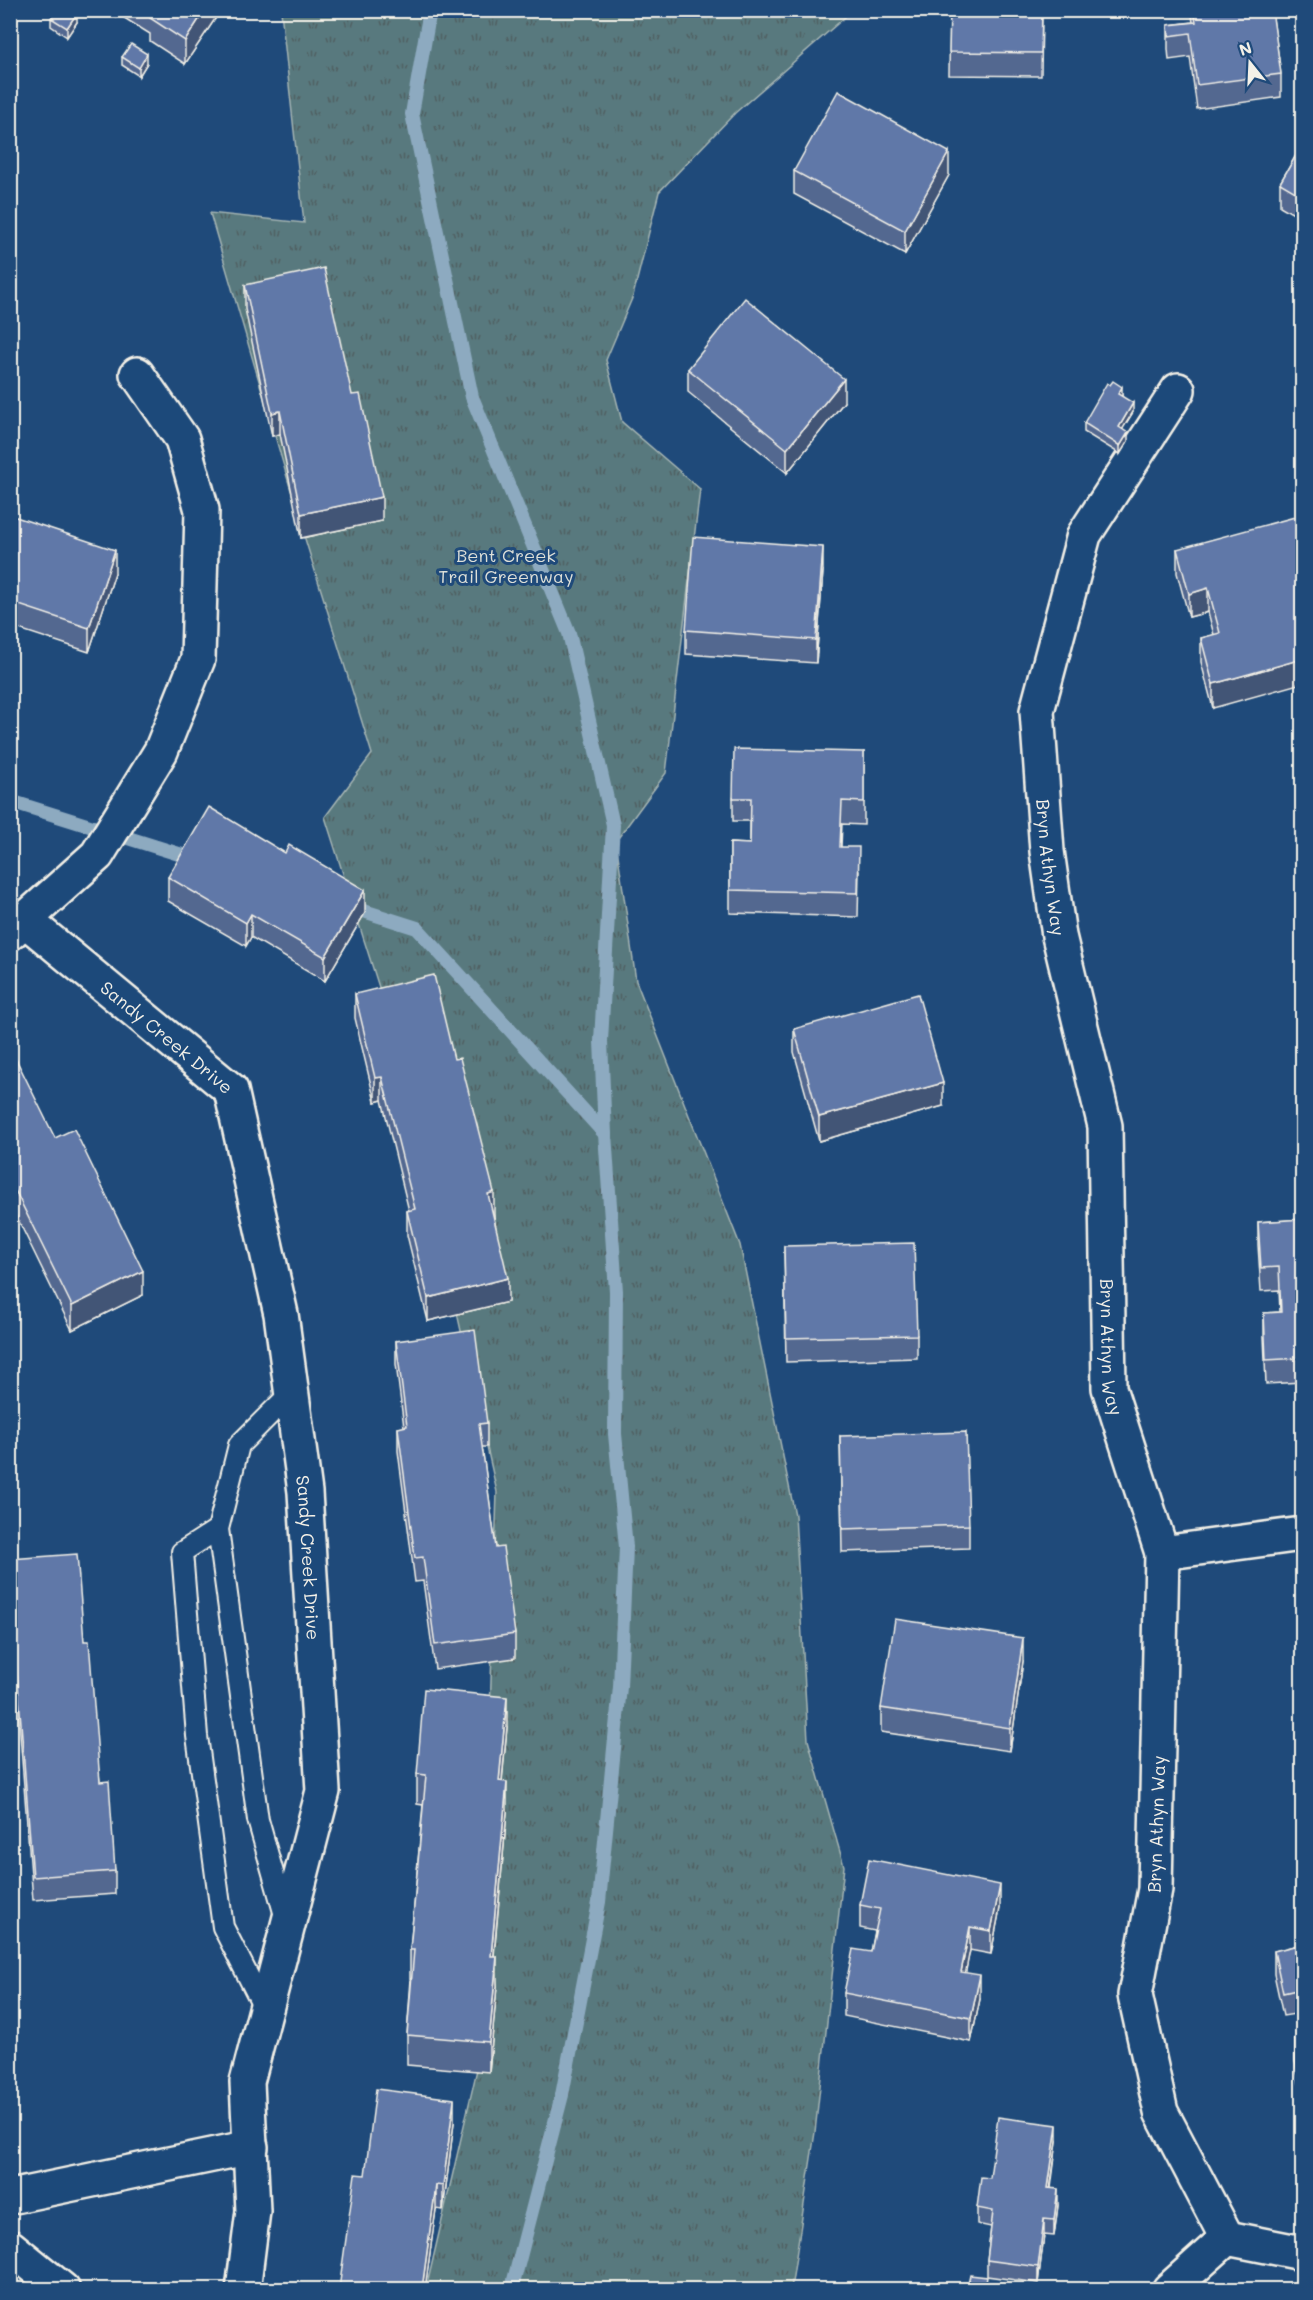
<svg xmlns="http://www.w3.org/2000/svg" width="1313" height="2300" viewBox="0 0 1313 2300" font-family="Mali,sans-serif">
<defs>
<pattern id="grass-tufts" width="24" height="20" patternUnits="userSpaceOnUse" patternTransform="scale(1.5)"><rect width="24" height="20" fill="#58797e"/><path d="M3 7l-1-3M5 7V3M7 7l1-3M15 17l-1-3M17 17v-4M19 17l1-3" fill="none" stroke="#506062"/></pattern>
</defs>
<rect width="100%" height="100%" fill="#1f4a7a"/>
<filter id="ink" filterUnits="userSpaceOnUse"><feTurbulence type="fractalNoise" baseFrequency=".0167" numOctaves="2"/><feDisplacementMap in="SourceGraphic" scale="12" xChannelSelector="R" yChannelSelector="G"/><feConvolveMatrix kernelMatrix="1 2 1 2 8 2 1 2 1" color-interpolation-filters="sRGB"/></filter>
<g filter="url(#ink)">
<!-- grass -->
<polygon fill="url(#grass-tufts)" stroke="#a6b5b3" stroke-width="1.5" points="281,11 852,11 735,113 659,192 633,296 606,360 622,422 700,489 666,773 616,841 636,981 740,1245 795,1515 808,1740 844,1866 815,2132 791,2289 426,2289 479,2061 497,1492 397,1044 325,817 372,754 306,542 210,213 304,223"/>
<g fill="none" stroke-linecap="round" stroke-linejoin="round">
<!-- stream -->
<g stroke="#8daac0" stroke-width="14">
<polyline points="430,10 412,114 472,397 569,633 613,825 601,1041 605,1134 616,1291 615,1434 626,1547 620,1687 599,1902 562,2095 514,2280 513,2290"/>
<polyline points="10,801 198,860"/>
<polyline points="348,906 417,928 605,1134"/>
</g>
<!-- lane casing -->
<g stroke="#f4f1e8" stroke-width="24">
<g id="lane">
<polyline points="218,1529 182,1552 197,1736 223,1927 266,2011"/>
<polyline points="286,1919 258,1820 218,1529 239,1445 292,1392"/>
</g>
</g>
<!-- street casing -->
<g stroke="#f4f1e8" stroke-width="38">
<g id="street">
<path id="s1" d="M1178,390L1084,535L1037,711L1047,851L1059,936L1105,1126L1109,1388L1162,1553L1155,1889L1135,1995L1161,2112L1227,2238"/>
<path id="s2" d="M25,920L231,1090L281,1314L305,1492L323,1791L247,2082L253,2211L243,2290"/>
<polyline points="10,933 97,855 161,751 198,659 202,510 182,439 137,374"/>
<polyline points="1162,1553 1302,1534"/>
<polyline points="10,2197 251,2147"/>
<polyline points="1227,2238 1302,2253"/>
<polyline points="10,2247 63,2290"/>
<polyline points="1169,2290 1227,2238"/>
</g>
</g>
<!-- lane -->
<use href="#lane" stroke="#1f4a7a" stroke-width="20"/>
<!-- street -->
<use href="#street" stroke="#1f4a7a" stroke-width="33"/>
</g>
<!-- wall -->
<g fill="#536790" stroke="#f4f1e8" stroke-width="1.5">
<polygon points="107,10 221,10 185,64 150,41 150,34 118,14 117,17"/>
<polygon points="950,10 1042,10 1041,76 949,75"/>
<polygon points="1191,10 1276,10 1272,11 1281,74 1281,97 1197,109 1190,57 1169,60 1168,49 1168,25 1193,22"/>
<polygon points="51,18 77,22 67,37 51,26"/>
<polygon points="122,57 147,63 139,76 122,65"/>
<polygon points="1302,145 1302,219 1280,206 1280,183"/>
<polygon points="794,171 949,175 905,254 794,194"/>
<polygon points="245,285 352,395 382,521 301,538 280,434 272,436 245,309"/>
<polygon points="688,369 844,402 787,473 688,392"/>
<polygon points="1122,395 1122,396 1133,412 1122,429 1128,441 1120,454 1084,432 1084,423"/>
<polygon points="10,515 115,573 89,652 10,626"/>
<polygon points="1177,549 1302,587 1213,708 1201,662 1201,638 1214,635 1208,612 1189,617 1177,573"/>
<polygon points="823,571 816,663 686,654 686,630"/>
<polygon points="864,752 864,825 842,824 841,847 859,871 858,917 730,913 730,843 750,844 750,821 733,821 733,798"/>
<polygon points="1302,831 1302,869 1297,857 1297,834"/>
<polygon points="285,853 365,913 325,981 251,937 246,946 168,901 168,877"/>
<polygon points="355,994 494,1216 508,1302 428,1321 407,1235 407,1211 409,1211 382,1100 375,1102 355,1018"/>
<polygon points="794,1029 943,1106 819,1141 794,1052"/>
<polygon points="10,1062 55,1138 143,1295 72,1330 10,1203"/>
<polygon points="1302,1219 1302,1382 1266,1384 1264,1337 1264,1313 1280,1312 1279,1290 1261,1291 1258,1245 1258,1222"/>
<polygon points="784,1246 917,1335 917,1358 786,1362"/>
<polygon points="396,1341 487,1423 487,1447 482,1447 496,1548 515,1634 515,1658 435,1669 423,1581 415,1582 398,1451 398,1428 404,1427 396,1364"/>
<polygon points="840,1436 969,1525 969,1548 842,1552"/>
<polygon points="10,1559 84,1641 100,1782 115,1871 115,1894 33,1900 15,1671 10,1671"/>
<polygon points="1023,1661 1010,1751 881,1732 881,1708"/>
<polygon points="507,1727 502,1782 507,1812 494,1956 497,1986 489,2072 407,2065 407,2035 411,1979 410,1979 410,1950 423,1805 417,1804 417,1774"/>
<polygon points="860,1905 1000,1908 991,1954 970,1950 965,1973 980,1999 971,2042 844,2016 844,1993 871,1952 875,1931 860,1928"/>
<polygon points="1302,1944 1302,2021 1301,2013 1283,2016 1274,1974 1274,1951"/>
<polygon points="1302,2036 1302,2097 1295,2061 1295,2038"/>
<polygon points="454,2122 443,2210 436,2209 425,2289 339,2289 365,2175"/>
<polygon points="1057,2141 1051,2188 1058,2205 1054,2236 1044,2235 1038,2283 987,2276 987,2260 991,2227 977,2224 977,2208 990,2178"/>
</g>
<!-- shaded-wall -->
<g fill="#435476" stroke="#f4f1e8" stroke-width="1.5">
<polygon points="205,10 221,10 185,64 185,41"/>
<polygon points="77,13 77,22 67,37 67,28"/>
<polygon points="147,54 147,63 139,76 139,68"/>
<polygon points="949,152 949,175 905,254 905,231"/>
<polygon points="844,379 844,402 787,473 787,449"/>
<polygon points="1122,387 1122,395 1118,402 1118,394"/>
<polygon points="1133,403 1133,412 1119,435 1119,427"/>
<polygon points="280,411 280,434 272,436 272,413"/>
<polygon points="1128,433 1128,441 1120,454 1120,446"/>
<polygon points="382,497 382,521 301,538 301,514"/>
<polygon points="823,547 823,571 816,663 816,640"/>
<polygon points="115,550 115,573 89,652 89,628"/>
<polygon points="1302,563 1302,587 1296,588 1296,565"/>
<polygon points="1208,588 1208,612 1189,617 1189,594"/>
<polygon points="1302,659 1302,683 1213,708 1213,684"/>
<polygon points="365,890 365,913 325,981 325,957"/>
<polygon points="251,914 251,937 246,946 246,923"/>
<polygon points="382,1077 382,1100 375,1102 375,1078"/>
<polygon points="943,1083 943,1106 819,1141 819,1117"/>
<polygon points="494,1192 494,1216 488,1218 488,1194"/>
<polygon points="143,1271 143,1295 72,1330 72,1306"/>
<polygon points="508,1278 508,1302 428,1321 428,1298"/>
<polygon points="1023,1638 1023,1661 1010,1751 1010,1728"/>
<polygon points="507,1697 507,1727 499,1811 499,1781"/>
<polygon points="507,1782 507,1812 491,1985 491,1956"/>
<polygon points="1000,1885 1000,1908 991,1954 991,1931"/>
<polygon points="970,1927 970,1950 961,1996 961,1972"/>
<polygon points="497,1956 497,1986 489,2072 489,2042"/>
<polygon points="980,1975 980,1999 971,2042 971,2018"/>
<polygon points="454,2099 454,2122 443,2210 443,2186"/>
<polygon points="1057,2125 1057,2141 1048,2204 1048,2188"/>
<polygon points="436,2185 436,2209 425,2289 422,2289"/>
<polygon points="1058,2189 1058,2205 1054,2236 1054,2220"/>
<polygon points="1044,2219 1044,2235 1038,2283 1038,2267"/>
</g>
<!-- building -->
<g fill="#6078a8" stroke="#f4f1e8" stroke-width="1.5">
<polygon points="56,10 73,10 77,13 67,28 51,18"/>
<polygon points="149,10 205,10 185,41 150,18 153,13"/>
<polygon points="950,10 1042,10 1041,53 949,52"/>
<polygon points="1194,10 1272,10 1281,74 1197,85 1190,33 1169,36 1168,25 1196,22"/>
<polygon points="131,44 147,54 139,68 122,57"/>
<polygon points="838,91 949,152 905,231 794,171"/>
<polygon points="1302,145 1302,196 1280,183"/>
<polygon points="324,268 352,395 360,394 382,497 301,514 280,411 272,413 245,285"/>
<polygon points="745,298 844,379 787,449 688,369"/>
<polygon points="1113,381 1122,387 1118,394 1133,403 1119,427 1128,433 1120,446 1084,423 1107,383 1110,385"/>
<polygon points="10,515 115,550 89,628 10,602"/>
<polygon points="1302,515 1302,563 1296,565 1302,589 1302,659 1213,684 1201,638 1220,633 1208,588 1189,594 1177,549"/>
<polygon points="693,537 823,547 816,640 686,630"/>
<polygon points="734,749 864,752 864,802 842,801 840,847 859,847 858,893 730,890 730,843 750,844 751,798 733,798"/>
<polygon points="209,807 285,853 289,845 365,890 325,957 251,914 246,923 168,877"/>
<polygon points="1302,831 1302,846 1297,834"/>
<polygon points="434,975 454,1059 460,1058 494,1192 488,1194 508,1278 428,1298 407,1211 415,1209 382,1077 375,1078 355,994"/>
<polygon points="918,994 943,1083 819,1117 794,1029"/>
<polygon points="16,1059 55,1138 74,1129 143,1271 72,1306 10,1180 10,1062"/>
<polygon points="1302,1219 1302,1358 1266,1360 1264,1313 1281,1312 1279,1267 1261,1268 1258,1222"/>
<polygon points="914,1243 917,1335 786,1338 784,1246"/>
<polygon points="475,1330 487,1423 479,1424 496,1548 503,1547 515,1634 435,1645 423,1557 415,1558 398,1428 407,1426 396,1341"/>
<polygon points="966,1432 969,1525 842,1529 840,1436"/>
<polygon points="77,1554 84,1641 89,1641 100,1782 109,1781 115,1871 33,1877 15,1647 10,1648 10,1559"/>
<polygon points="895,1619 1023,1638 1010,1728 881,1708"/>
<polygon points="424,1689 507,1697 499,1781 507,1782 491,1956 497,1956 489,2042 407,2035 414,1950 410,1950 426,1775 417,1774"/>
<polygon points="869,1859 1000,1885 991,1931 970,1927 961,1972 980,1975 971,2018 844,1993 853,1949 871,1952 880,1909 860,1905"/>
<polygon points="1302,1944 1302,1998 1301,1989 1283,1993 1274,1951"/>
<polygon points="1302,2036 1302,2073 1295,2038"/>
<polygon points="376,2089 454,2099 443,2186 436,2185 422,2289 339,2289 355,2174 365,2175"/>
<polygon points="998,2117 1057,2125 1048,2188 1058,2189 1054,2220 1044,2219 1038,2267 987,2260 993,2211 977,2208 981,2177 990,2178"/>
<polygon points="970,2275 987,2277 985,2289 967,2289"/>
</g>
</g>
<g text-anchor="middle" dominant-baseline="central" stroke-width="6" stroke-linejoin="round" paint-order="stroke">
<!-- park labels -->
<g font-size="18" fill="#dddfd8" stroke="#1f4a7a">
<text x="506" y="555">Bent Creek<tspan x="506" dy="21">Trail Greenway</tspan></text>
</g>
<!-- street labels -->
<g font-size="18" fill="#f4f1e8" stroke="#1f4a7a">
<text stroke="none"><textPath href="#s1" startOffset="512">Bryn Athyn Way</textPath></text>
<text stroke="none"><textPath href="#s2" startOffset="184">Sandy Creek Drive</textPath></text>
<text stroke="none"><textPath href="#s1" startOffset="998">Bryn Athyn Way</textPath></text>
<text stroke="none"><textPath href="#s2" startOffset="742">Sandy Creek Drive</textPath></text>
<text transform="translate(1156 1824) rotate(-88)">Bryn Athyn Way</text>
</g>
</g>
<!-- margin -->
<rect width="1313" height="2300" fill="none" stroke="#1f4a7a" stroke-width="36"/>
<rect x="18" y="18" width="1277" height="2264" fill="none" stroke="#f4f1e8" stroke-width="2" filter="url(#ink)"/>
<!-- north arrow -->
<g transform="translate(1250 63) rotate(342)" stroke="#1f4a7a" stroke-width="4.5" paint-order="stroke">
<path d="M0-4.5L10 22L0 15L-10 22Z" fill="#f4f1e8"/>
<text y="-9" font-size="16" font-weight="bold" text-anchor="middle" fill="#f4f1e8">N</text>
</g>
</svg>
